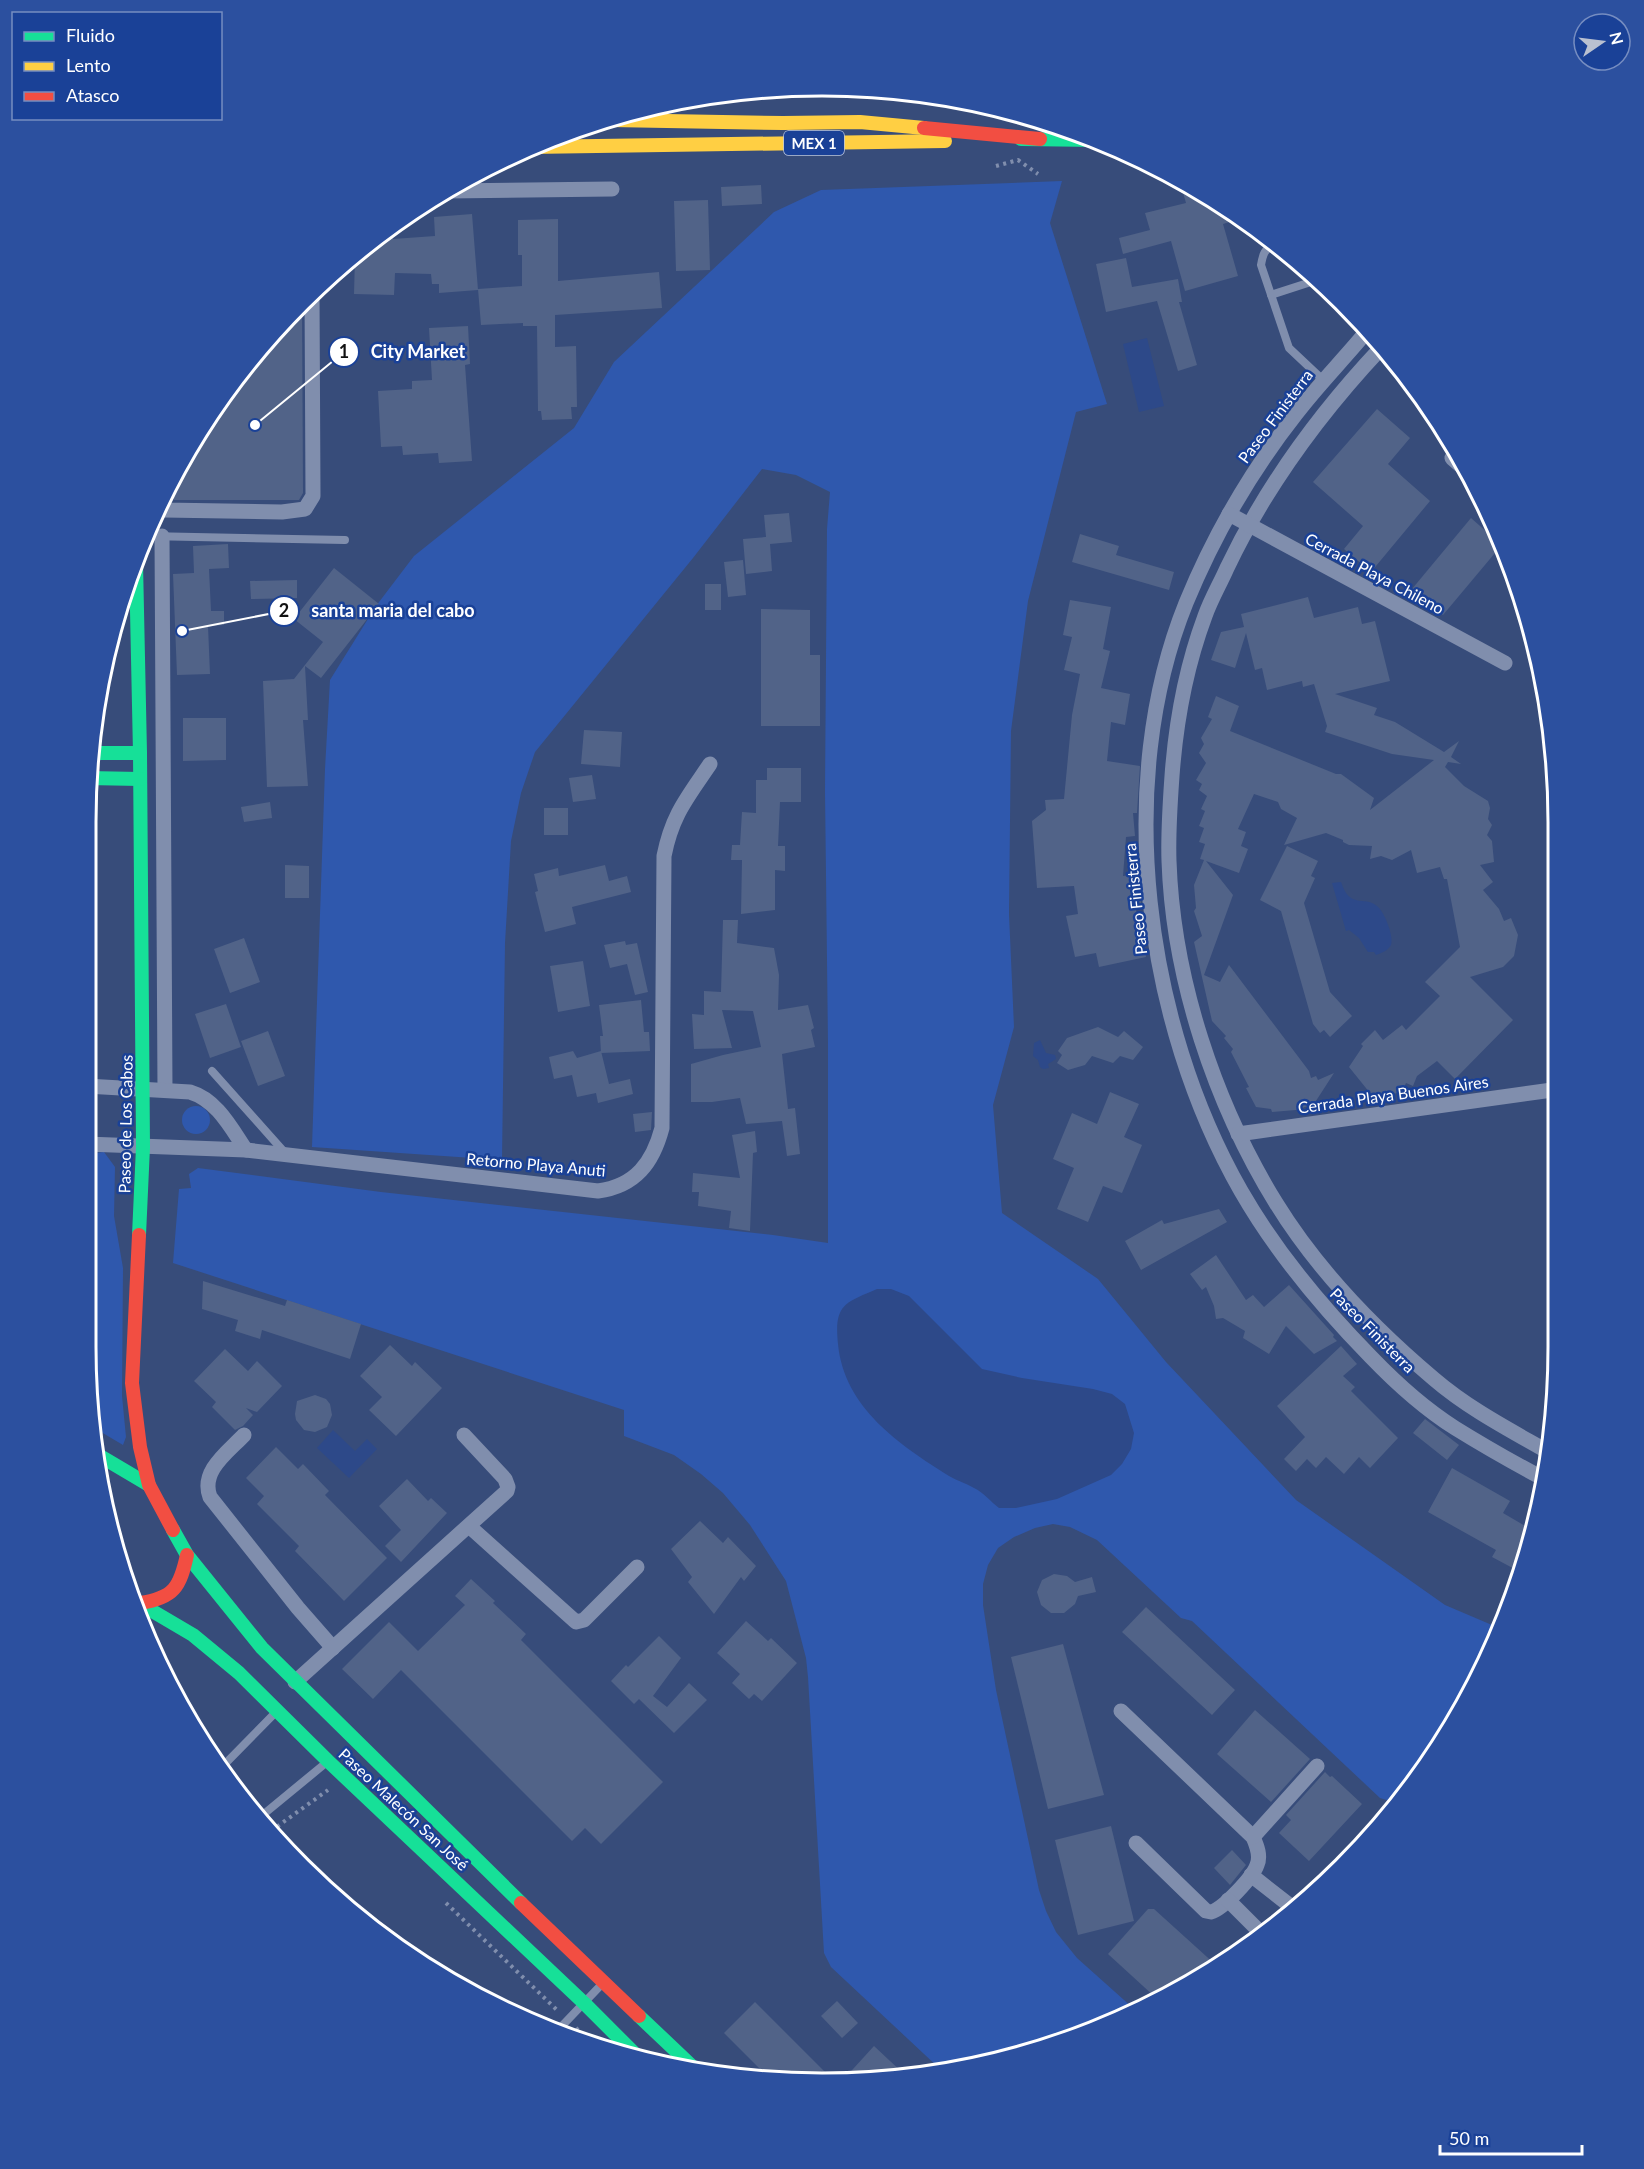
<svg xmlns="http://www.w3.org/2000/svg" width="1644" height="2169" viewBox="0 0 1644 2169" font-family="Lato,sans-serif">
<rect width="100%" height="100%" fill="#374c7a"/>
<!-- green -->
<g fill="#2f58ad">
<polygon points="1062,181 1050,223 1107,404 1076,412 1028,601 1011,731 1009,914 1014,1027 993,1105 1002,1213 1098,1279 1166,1362 1296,1500 1445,1605 1499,1628 1460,1716 1393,1802 1380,1798 1192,1621 1181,1618 1097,1540 1070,1527 1053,1524 1035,1528 1014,1537 998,1548 988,1565 983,1584 983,1605 996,1690 1039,1890 1046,1911 1056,1932 1077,1958 1133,2008 1059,2044 939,2068 831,1967 824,1953 808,1677 806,1658 786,1581 750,1525 723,1493 701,1474 674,1455 624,1436 624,1410 173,1263 179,1189 191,1188 189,1174 198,1168 381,1192 773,1235 828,1243 828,1044 825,791 827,529 830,492 796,475 762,469 693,558 535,752 521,793 511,841 505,943 502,1160 312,1147 325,769 330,680 376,606 414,556 574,428 614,362 774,212 821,190"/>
<circle cx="196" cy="1120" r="14"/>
<polygon points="104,1152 115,1167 114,1216 123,1268 122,1396 126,1437 123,1445 96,1429 87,1356 86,1325 90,1208 88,1163 95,1153"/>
</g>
<!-- water -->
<g fill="#2d4989">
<polygon points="1147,338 1164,406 1139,412 1123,344"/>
<path d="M1341,882C1350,910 1364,895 1377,906C1384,911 1394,936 1391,945C1388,951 1381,953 1376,955L1374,952H1368L1359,938L1349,930L1346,931L1332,883Z"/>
<polygon points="1040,1040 1046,1053 1055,1055 1056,1059 1048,1064 1049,1068 1043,1069 1040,1067 1038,1060 1033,1056 1034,1043"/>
<path d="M877,1289H891L909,1296L982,1369L1022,1378L1093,1389L1112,1394L1125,1404L1134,1433L1131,1449L1122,1464L1111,1475L1057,1499L1016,1508H999C991,1502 983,1492 974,1488C966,1483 957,1481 949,1476C900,1445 844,1408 838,1344C834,1305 844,1303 877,1289Z"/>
<polygon points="333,1430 355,1451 367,1439 377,1449 349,1478 317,1448"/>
</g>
<!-- building -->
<g fill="#516388">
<polygon points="1180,182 1231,209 1242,218 1223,224 1238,276 1185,291 1171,241 1123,254 1119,238 1150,230 1145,213 1186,203"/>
<polygon points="761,185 762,204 722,206 721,187"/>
<polygon points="708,200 710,270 676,271 674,201"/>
<polygon points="472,214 478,290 439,293 439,284 432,284 431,274 395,273 394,295 354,294 355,257 393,226 393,239 435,236 434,217"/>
<polygon points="558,219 558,281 659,272 662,308 555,315 555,347 576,346 577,407 571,407 572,419 542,420 541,411 538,411 537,326 523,326 523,323 481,325 478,289 522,286 522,255 518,255 518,220"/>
<polygon points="1126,258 1132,287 1178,279 1182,302 1179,302 1197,365 1178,371 1157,301 1106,312 1096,264"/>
<polygon points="302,300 303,493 299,500 174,500 174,476 237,374"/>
<polygon points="468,326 470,364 465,365 472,461 439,463 438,453 403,455 402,446 381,447 378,391 412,389 412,381 432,380 429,328"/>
<polygon points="1377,409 1410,438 1388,464 1430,501 1371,572 1344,549 1363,526 1313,482"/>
<polygon points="789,513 792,542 770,544 772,571 746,574 743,539 766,537 764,515"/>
<polygon points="1471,518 1497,541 1500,547 1443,615 1412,589"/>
<polygon points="1080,534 1119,546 1116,555 1174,572 1169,590 1072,562"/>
<polygon points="228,544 229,568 209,569 211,611 224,611 224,625 208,626 210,674 177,675 173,574 194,573 193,546"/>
<polygon points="743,560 746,595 728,597 724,562"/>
<polygon points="334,568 379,604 321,678 305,666 308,720 303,720 308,786 267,787 263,681 294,679 323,642 294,619"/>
<polygon points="297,580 297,598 251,599 250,581"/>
<rect x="705" y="584" width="16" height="26"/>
<polygon points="1308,597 1314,618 1358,607 1362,624 1375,621 1390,681 1335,694 1377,708 1374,715 1395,722 1444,752 1459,741 1451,757 1461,764 1448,762 1445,767 1464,786 1488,801 1490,808 1488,819 1492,825 1487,835 1492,841 1494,862 1480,865 1493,882 1483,890 1499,909 1504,921 1511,918 1518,935 1514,956 1503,967 1470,977 1513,1020 1455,1079 1437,1061 1417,1076 1413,1086 1406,1083 1402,1092 1374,1098 1349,1067 1363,1046 1361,1044 1375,1030 1383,1040 1402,1025 1406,1030 1440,996 1425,982 1460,947 1447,879 1444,879 1440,867 1417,873 1411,850 1392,860 1381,856 1370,859 1372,846 1349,845 1343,842 1343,840 1326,833 1284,845 1297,818 1281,809 1278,802 1254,794 1238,829 1246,832 1241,846 1248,849 1239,873 1206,861 1233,895 1204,975 1220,982 1229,965 1309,1071 1311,1078 1316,1076 1318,1080 1334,1073 1314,1104 1296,1110 1272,1112 1271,1109 1256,1107 1246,1088 1249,1087 1231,1052 1233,1049 1224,1038 1226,1036 1212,1021 1194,942 1202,936 1194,911 1196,908 1194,885 1204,860 1200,859 1205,844 1199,842 1204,828 1199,826 1205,811 1201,809 1207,796 1199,790 1202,784 1196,780 1206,763 1199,753 1204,744 1201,738 1212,719 1208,717 1216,696 1239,706 1230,731 1336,774 1341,774 1374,798 1370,810 1434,760 1392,754 1325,732 1327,726 1314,684 1303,687 1302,681 1267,690 1262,668 1255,670 1246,633 1235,668 1211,660 1221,632 1244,627 1241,614"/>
<polygon points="1070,600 1111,607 1103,649 1110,651 1101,688 1130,694 1125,725 1111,722 1107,761 1140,766 1137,813 1133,813 1135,836 1126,837 1123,876 1138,874 1141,904 1135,905 1146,957 1099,967 1096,953 1075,957 1066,916 1078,914 1074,886 1037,888 1032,821 1046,810 1045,800 1064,799 1072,715 1080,674 1064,670 1072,637 1063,635"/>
<polygon points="761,609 810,610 810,655 820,655 820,726 761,726"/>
<polygon points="183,718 226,718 226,760 183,761"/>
<polygon points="584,730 622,732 620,767 581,764"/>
<polygon points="767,768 801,768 801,802 780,802 778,846 785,846 785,871 775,870 775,910 741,914 742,860 731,860 732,845 740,845 742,812 756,813 756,780 767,780"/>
<polygon points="592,775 596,799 573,802 569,778"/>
<polygon points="270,802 272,818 244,822 241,807"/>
<rect x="544" y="808" width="24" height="27"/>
<polygon points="1287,846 1318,861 1311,876 1315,878 1304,903 1330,992 1352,1016 1330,1037 1324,1030 1320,1033 1313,1024 1281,911 1260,900"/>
<polygon points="285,865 309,866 309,898 285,898"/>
<polygon points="605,865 609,881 627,876 631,892 572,907 576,924 545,932 535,892 538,891 534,874 558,868 559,876"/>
<polygon points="723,920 738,920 737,943 774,948 779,975 778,1010 808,1005 814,1028 811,1030 815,1047 782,1054 788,1109 795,1108 800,1154 787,1156 782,1121 746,1124 740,1098 712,1102 691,1102 691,1064 723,1055 761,1047 753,1011 722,1010 732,1048 694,1049 692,1014 704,1015 704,991 721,992"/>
<polygon points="244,938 260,982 230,993 214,949"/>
<polygon points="625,941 626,945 637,943 648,992 635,995 627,964 610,968 604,945"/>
<polygon points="583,961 590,1006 558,1012 550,966"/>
<polygon points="641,1000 644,1032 649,1032 650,1051 601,1053 600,1036 603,1036 599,1005"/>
<polygon points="226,1004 241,1047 210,1058 195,1014"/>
<polygon points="1098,1027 1118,1037 1124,1031 1143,1047 1133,1060 1120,1056 1113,1063 1092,1056 1085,1065 1068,1070 1057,1063 1062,1055 1058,1051 1067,1038"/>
<polygon points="268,1031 285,1076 258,1086 241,1041"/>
<polygon points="573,1051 577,1058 601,1051 609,1084 630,1079 633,1094 598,1103 596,1093 577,1097 572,1075 554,1079 549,1057"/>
<polygon points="1110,1092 1139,1104 1124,1137 1142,1145 1122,1193 1103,1186 1088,1222 1057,1209 1074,1168 1053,1159 1072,1113 1097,1124"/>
<polygon points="652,1112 651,1130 635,1132 633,1114"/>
<polygon points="755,1131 757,1152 753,1153 750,1231 729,1228 731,1211 698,1206 699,1192 692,1192 693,1173 740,1178 732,1135"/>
<polygon points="1219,1209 1227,1222 1141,1270 1125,1241 1162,1220 1164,1224"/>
<polygon points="1216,1255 1246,1300 1253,1295 1264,1307 1289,1285 1334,1335 1333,1337 1337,1341 1314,1354 1286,1326 1269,1354 1243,1338 1245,1331 1223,1318 1216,1319 1214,1306 1206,1287 1202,1290 1190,1274"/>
<polygon points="203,1281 285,1306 287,1300 361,1324 350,1359 262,1330 260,1339 235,1331 238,1320 202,1309"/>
<polygon points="390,1345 412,1366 415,1362 442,1388 396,1436 369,1410 382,1397 360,1376"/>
<polygon points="1341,1346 1357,1364 1343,1376 1355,1387 1351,1391 1398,1438 1370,1468 1359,1457 1344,1474 1326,1457 1316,1468 1307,1459 1296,1471 1284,1459 1305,1437 1277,1406"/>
<polygon points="225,1349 248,1371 257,1361 282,1386 257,1412 246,1408 253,1415 243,1426 235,1430 212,1407 216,1402 194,1381"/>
<polygon points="315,1395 326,1399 330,1404 332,1415 327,1427 315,1432 304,1430 296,1420 295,1414 297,1401"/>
<polygon points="1425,1419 1459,1445 1447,1460 1413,1433"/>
<polygon points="276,1447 298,1469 303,1464 329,1491 325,1495 387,1558 344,1601 295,1551 299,1546 257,1504 264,1496 246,1478"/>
<polygon points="1452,1468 1510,1501 1503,1513 1532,1530 1522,1573 1492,1557 1496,1550 1428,1512"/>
<polygon points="407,1479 428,1501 431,1498 447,1513 401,1562 385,1546 401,1530 379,1506"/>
<polygon points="700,1521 723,1543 728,1537 756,1566 744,1581 741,1577 714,1614 688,1582 692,1577 671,1549"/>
<polygon points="1054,1574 1067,1576 1075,1582 1092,1577 1096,1592 1078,1596 1075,1604 1064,1613 1051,1613 1041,1605 1037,1592 1042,1580"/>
<polygon points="471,1579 495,1601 493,1603 526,1634 521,1640 663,1782 601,1844 585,1828 572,1841 401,1670 373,1699 342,1669 389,1622 418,1651 465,1605 455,1596"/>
<polygon points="1146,1607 1235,1690 1212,1715 1122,1632"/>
<polygon points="746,1621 768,1641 771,1638 797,1663 762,1701 754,1694 749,1699 732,1683 740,1674 717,1653"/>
<polygon points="659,1636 681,1658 653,1696 667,1707 689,1683 707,1700 674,1733 639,1699 634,1704 611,1681 626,1665 628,1667"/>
<polygon points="1063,1644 1104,1795 1048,1809 1011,1657"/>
<polygon points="1255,1710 1310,1759 1271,1802 1217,1754"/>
<polygon points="1325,1772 1330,1777 1332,1776 1362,1804 1309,1861 1279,1833 1291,1820 1286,1815"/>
<polygon points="1111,1826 1134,1921 1078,1935 1055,1840"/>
<polygon points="1232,1850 1246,1865 1230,1885 1214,1868"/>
<polygon points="1148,1909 1154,1909 1217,1966 1155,1997 1108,1954"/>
<polygon points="837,2001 858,2023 842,2038 821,2016"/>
<polygon points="755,2002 832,2079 766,2075 724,2033"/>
<polygon points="874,2046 905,2075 871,2082 843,2080"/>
</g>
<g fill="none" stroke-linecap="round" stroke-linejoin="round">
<!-- path -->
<g stroke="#808ead" stroke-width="4" stroke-dasharray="3 4.5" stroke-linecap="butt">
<polyline points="504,161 515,160"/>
<polyline points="996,166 1018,160 1038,174"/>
<polyline points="271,1831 328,1790"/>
<polyline points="446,1903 559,2012"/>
<polyline points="576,2028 586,2038"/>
</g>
<!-- lane -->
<g stroke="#808ead" stroke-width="8">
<path d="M1275,245C1264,249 1263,254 1261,265L1289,348L1323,380"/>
<polyline points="1271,295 1317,280"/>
<polyline points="146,536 345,540"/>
<polyline points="212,1071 286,1154"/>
<polyline points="220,1769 276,1712"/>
<polyline points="259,1818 327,1762"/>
<polyline points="559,2029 602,1984"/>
</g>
<!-- street -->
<g stroke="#808ead" stroke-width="15">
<polyline points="447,191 612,189"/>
<path d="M1367,331C1344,359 1318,385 1296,414C1251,471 1214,535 1186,603C1113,784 1145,1023 1241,1191C1276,1252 1322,1307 1371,1357C1396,1383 1425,1409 1455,1428C1484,1446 1514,1463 1544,1479"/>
<path d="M1381,348C1319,414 1266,486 1227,568C1220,584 1211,599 1205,616C1186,667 1176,721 1172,776C1170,804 1168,833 1169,861C1173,979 1215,1104 1276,1203C1316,1268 1376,1330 1434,1379C1469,1409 1510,1430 1550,1453"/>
<polyline points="1452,458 1460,465"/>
<polyline points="157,508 164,510 282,512 305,509 313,496 312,292"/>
<polyline points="1229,514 1505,663"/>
<polyline points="162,536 165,1090"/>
<path d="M86,1086L190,1092C217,1100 231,1128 246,1150"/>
<polyline points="1238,1134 1552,1090"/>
<path d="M86,1144L246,1150L598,1191C636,1186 653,1162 662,1128L664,856C672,815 687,798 710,764"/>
<path d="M244,1435C228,1452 200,1471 210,1497L298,1608L333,1648"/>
<polyline points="470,1527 576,1622 584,1620 637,1567"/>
<polyline points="295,1682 507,1491 508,1487 505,1479 464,1435"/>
<path d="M1121,1711L1253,1837C1257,1846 1261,1856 1257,1865C1253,1877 1223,1909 1211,1912L1206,1911L1136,1843"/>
<polyline points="1253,1837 1317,1766"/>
<polyline points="1251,1875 1293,1908"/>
<polyline points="1228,1900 1262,1934"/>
</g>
<!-- fast -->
<g stroke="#16e098" stroke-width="14">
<polyline points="1021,139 1098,140"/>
<polyline points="136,563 140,753 143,1147 139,1235"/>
<polyline points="90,753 140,753"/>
<polyline points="87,778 140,779"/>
<polyline points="100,1456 149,1485"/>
<polyline points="173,1530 187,1555 262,1648 521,1903"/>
<polyline points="137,1602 193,1635 239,1673 328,1761 584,2003 636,2055"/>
<polyline points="639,2016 696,2070"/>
</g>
<!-- slow -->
<g stroke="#ffcf43" stroke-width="14">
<polyline points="611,120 783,123 860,122 924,128"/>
<polyline points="530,147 945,141"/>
</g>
<!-- jam -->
<g stroke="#f24e42" stroke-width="14">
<polyline points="924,128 1040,139"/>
<polyline points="139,1235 132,1383 140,1447 149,1485 173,1530"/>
<path d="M140,1603C174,1598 180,1587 187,1555"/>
<polyline points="521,1903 639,2016"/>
</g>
</g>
<g text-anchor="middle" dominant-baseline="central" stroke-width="5" stroke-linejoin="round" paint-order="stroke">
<!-- shield labels -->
<rect fill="#1a4197" stroke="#bac6e0" stroke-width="1.5" x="784" y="131" width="60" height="24" rx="4.5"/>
<g font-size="15" font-weight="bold" fill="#fff">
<text x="814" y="143">MEX 1</text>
</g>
<!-- street labels -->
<g font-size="16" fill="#fff" stroke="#1a4197">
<text transform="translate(1275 416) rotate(-53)">Paseo Finisterra</text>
<text transform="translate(1375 573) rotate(28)">Cerrada Playa Chileno</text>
<text transform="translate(1135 899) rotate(-96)">Paseo Finisterra</text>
<text transform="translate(1393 1094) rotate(-8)">Cerrada Playa Buenos Aires</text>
<text transform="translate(125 1124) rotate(-89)">Paseo de Los Cabos</text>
<text transform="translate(536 1164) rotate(5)">Retorno Playa Anuti</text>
<text transform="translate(1373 1330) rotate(45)">Paseo Finisterra</text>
<text transform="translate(404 1809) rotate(43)">Paseo Malecón San José</text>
</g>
</g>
<!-- crop -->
<path d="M0 0H1644V2169H0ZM822 96H822A726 726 0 0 1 1548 822V1347A726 726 0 0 1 822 2073H822A726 726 0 0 1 96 1347V822A726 726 0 0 1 822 96Z" fill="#2c509f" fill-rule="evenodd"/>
<path fill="none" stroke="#fff" stroke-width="3" d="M822 96H822A726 726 0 0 1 1548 822V1347A726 726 0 0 1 822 2073H822A726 726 0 0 1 96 1347V822A726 726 0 0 1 822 96Z"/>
<!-- callouts -->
<path fill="none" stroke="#fff" stroke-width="2" d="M255 425L344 352M182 631L284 611"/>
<g fill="#fff" stroke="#1a4197" stroke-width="2">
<circle cx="255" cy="425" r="6"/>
<circle cx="182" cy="631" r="6"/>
<circle cx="344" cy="352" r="15"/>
<circle cx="284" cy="611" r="15"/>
</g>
<g font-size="18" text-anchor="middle" font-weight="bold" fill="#111">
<text x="344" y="358">1</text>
<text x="284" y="617">2</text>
</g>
<g font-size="18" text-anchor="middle" font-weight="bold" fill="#fff" stroke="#1a4197" stroke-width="5" stroke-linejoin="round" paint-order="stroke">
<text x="418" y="358">City Market</text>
<text x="393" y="617">santa maria del cabo</text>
</g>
<!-- legend -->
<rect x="12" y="12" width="210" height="108" fill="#1a4197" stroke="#768dc1" stroke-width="1.5"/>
<rect x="24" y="32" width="30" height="9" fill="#16e098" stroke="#768dc1" stroke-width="1.5"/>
<text x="66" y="42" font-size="18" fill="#ffffff">Fluido</text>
<rect x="24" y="62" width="30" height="9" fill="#ffcf43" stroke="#768dc1" stroke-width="1.5"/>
<text x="66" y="72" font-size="18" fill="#ffffff">Lento</text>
<rect x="24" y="92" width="30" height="9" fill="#f24e42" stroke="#768dc1" stroke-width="1.5"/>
<text x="66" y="102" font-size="18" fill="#ffffff">Atasco</text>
<!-- north arrow -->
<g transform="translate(1602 42) rotate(76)"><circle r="28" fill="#1a4197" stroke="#768dc1" stroke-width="1.5"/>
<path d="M0-4.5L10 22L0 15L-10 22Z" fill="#b9c0d0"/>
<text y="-9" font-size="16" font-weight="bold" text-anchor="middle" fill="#ffffff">N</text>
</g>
<!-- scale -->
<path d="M1440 2145v9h142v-9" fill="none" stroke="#ffffff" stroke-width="3"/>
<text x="1449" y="2145" font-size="18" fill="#ffffff" stroke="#1a4197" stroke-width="4.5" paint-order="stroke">50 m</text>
</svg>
